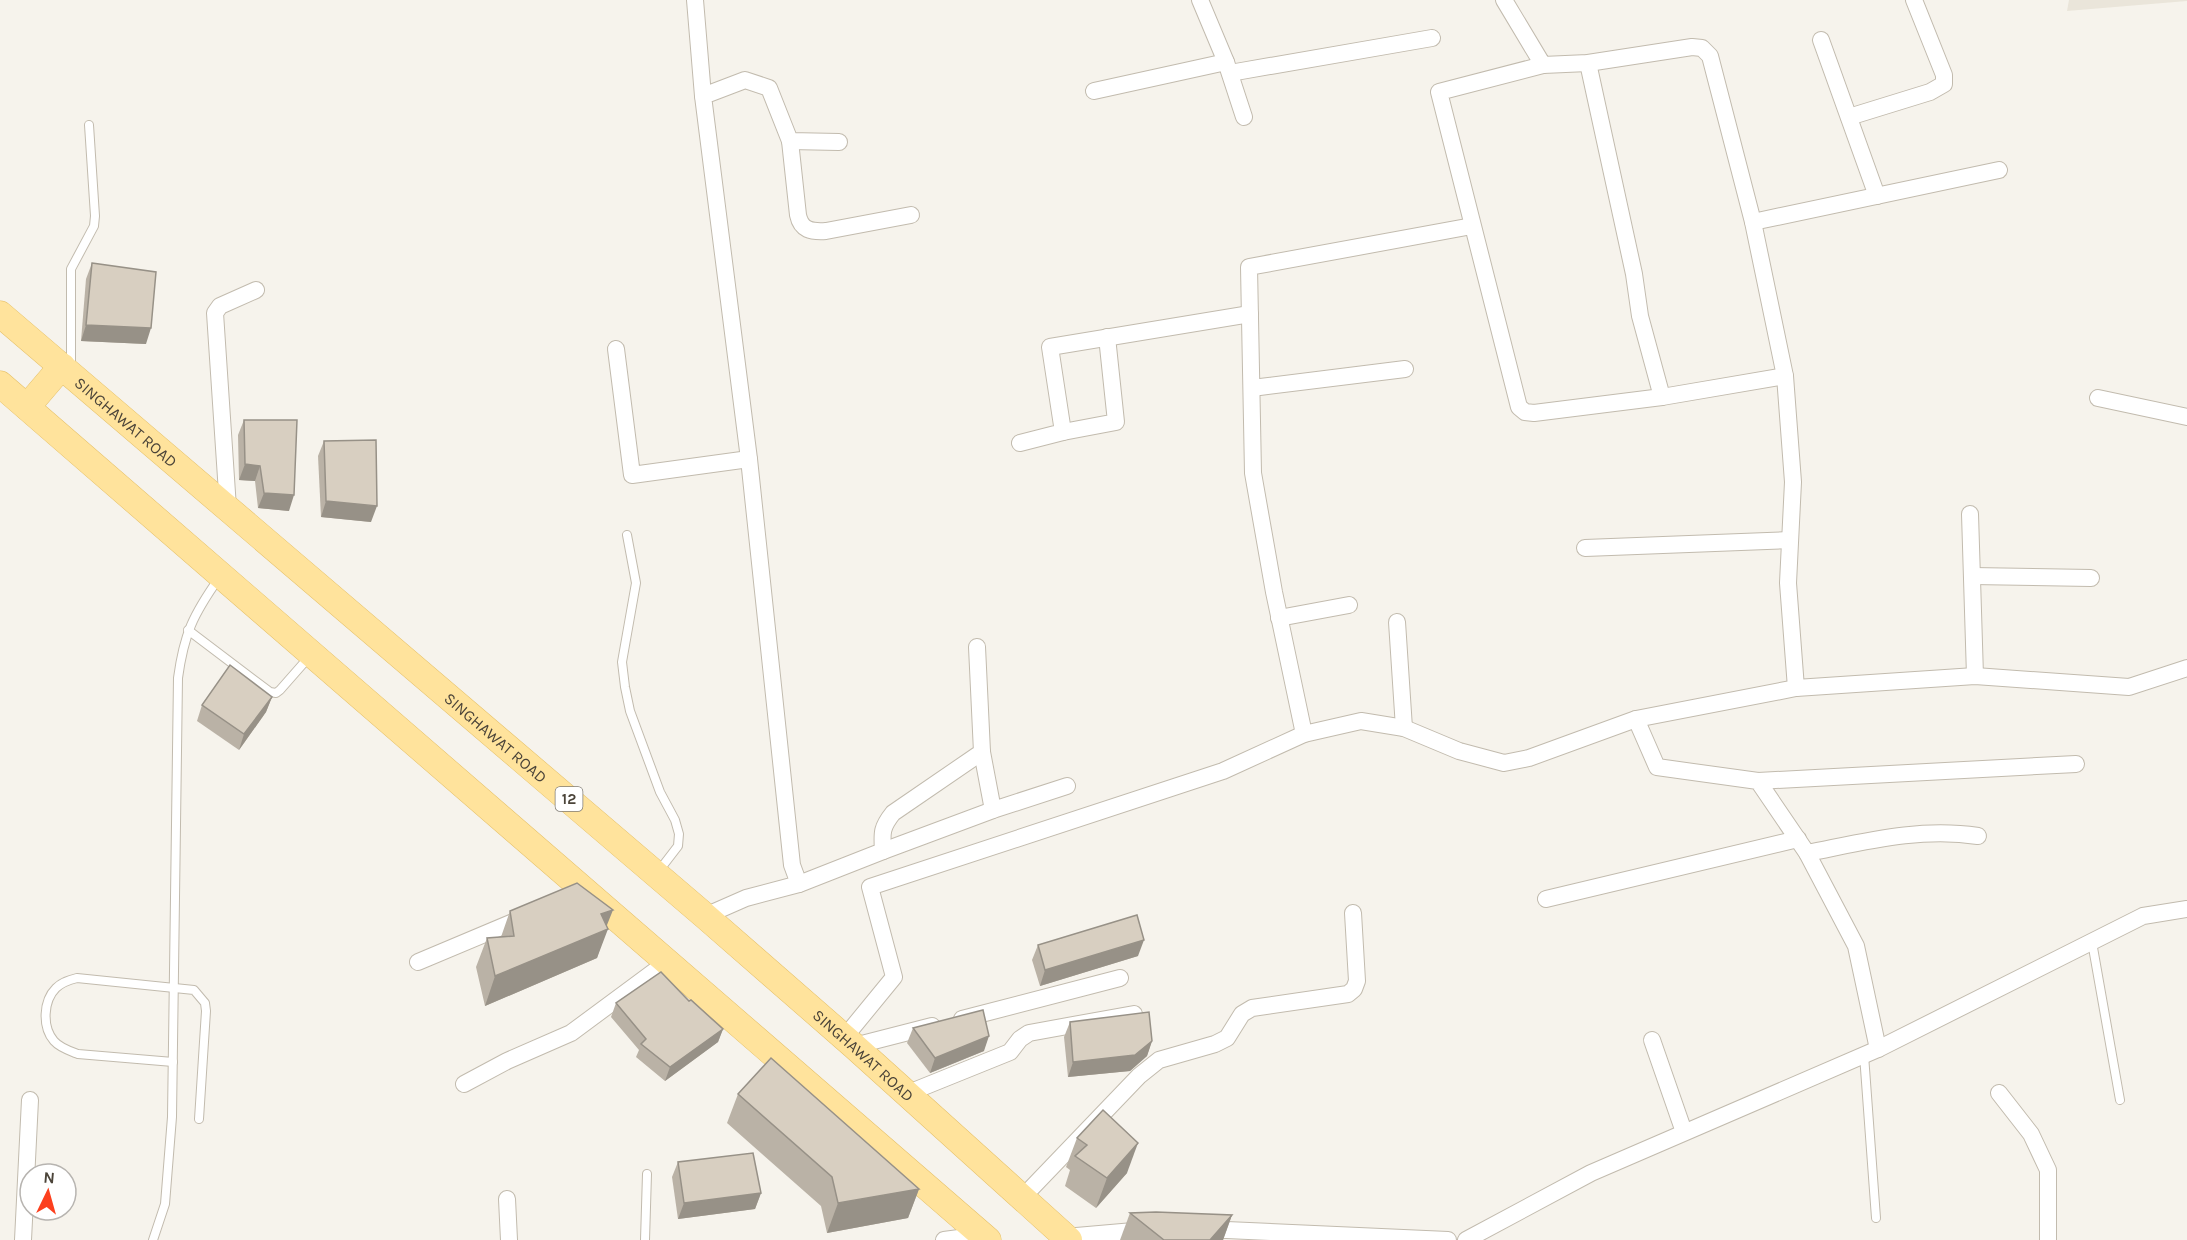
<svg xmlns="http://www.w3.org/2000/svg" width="2187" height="1240" viewBox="0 0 2187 1240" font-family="Karla,sans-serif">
<rect width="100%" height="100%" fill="#f6f3ec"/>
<!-- residential -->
<polygon fill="#eae5da" points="2069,0 2187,0 2187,1 2067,11"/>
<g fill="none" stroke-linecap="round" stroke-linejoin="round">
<!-- lane casing -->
<g stroke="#c2bbae" stroke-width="10">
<g id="lane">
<polyline points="71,367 71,269 94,226 95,216 89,125"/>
<polyline points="627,535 636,583 622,662 625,687 630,711 660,792 675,820 679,834 678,846 658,872"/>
<polyline points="188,630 270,692 276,693 280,690 309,657"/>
<polyline points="2092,942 2120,1100"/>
<polyline points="1864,1055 1876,1218"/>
<path d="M173,1062L78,1054C70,1051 60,1048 54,1041C42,1027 43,1001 56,988C62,982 69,980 77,978L194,990L205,1003L206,1011L199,1119"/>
<path d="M153,1240L165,1204L172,1117L178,678C184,634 193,615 219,578"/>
<polyline points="645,1240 647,1174"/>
</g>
</g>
<!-- street casing -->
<g stroke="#c2bbae" stroke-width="18">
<g id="street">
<polyline points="695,0 703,96"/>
<polyline points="1200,0 1226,62 1244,117"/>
<polyline points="1504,0 1543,65 1588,63 1692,47 1702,48 1710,56 1753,222 1785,376 1793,482 1788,583 1796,688"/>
<polyline points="1821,40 1877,196"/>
<polyline points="1588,63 1634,274 1640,316 1662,397"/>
<polyline points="1543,65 1439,92 1519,407 1525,412 1534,413 1662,397 1785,376"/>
<polyline points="1230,73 1432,38"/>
<polyline points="1094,91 1226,62"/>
<polyline points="1849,117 1930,92 1944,84 1944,75 1914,0"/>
<path d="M790,141L798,215C801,230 811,232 826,231L911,215"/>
<polyline points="1753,222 1999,170"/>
<polyline points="616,349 632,475 749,459"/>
<polyline points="1252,388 1405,369"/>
<polyline points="2098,398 2187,417"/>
<polyline points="1063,432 1116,422 1107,337"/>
<polyline points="1020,443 1063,432 1050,347 1250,314"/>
<polyline points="228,508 215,313 220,306 256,290"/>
<polyline points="1970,514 1975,676"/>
<polyline points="1585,548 1790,540"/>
<polyline points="1972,576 2091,578"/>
<polyline points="1279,618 1349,605"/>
<polyline points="1397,622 1404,728"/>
<polyline points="1636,719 1657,767 1758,781 1807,853 1856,946 1878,1049"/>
<polyline points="1304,734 1274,592 1253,473 1249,267 1472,226"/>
<polyline points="982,752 993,810"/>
<polyline points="1758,781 2076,764"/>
<polyline points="883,851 993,810 1067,786"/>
<path d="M1807,853C1864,842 1919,827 1978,836"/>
<path d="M799,884L883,851C882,833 881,828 893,813L982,752L977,647"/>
<polyline points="1546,899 1798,839"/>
<polyline points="705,916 746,898 799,884 792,865 749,459 703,96 745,80 769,88 790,141 839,142"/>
<polyline points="418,962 525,917"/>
<polyline points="962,1019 1120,978"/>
<polyline points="844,1038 894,977 870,887 1223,771 1304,734 1361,721 1404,728 1459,751 1504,763 1529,758 1636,719 1796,688 1975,676 2129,687 2187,668"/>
<polyline points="1652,1040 1684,1132"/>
<polyline points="854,1046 932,1026"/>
<polyline points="464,1084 507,1061 571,1033 667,962"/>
<polyline points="1999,1093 2031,1134 2048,1170 2048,1240"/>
<polyline points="906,1094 1010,1052 1020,1039 1029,1033 1134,1014"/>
<polyline points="1022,1198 1139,1076 1159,1060 1215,1044 1227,1038 1242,1014 1252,1008 1348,994 1354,989 1357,981 1353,913"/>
<polyline points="507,1199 509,1240"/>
<polyline points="1204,1229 1448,1240"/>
<polyline points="1065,1237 1145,1230"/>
<polyline points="23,1240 30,1100"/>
<polyline points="944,1240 982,1235"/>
<polyline points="1466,1240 1591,1173 1878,1049 2143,916 2187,909"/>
</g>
</g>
<!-- primary casing -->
<g stroke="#e6c16a" stroke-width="27">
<g id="primary">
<path id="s1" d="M0,314L705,916L854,1046L1069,1240"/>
<polyline points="0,384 988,1240"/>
<polyline points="27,407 62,366"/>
</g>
</g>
<!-- lane -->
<use href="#lane" stroke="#fff" stroke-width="8"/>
<!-- street -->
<use href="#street" stroke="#fff" stroke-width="16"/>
<!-- primary -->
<use href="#primary" stroke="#ffe39c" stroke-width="26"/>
</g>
<!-- wall -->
<g fill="#bab2a6">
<polygon points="92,263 146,344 81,341 86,279"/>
<polygon points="244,420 289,511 258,508 255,481 239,480 238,435"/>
<polygon points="324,441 371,522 321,517 318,456"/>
<polygon points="272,697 266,712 239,750 197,721 202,705"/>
<polygon points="510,911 607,926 597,958 485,1006 476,967 487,938 501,937"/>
<polygon points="1038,945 1138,956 1040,986 1032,960"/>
<polygon points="689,1001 723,1029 718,1042 665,1081 636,1057 639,1050 611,1017 616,1003"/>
<polygon points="1070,1022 1152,1041 1147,1056 1130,1071 1068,1077 1064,1037"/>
<polygon points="913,1028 984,1051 930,1073 907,1043"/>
<polygon points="738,1094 919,1189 908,1218 827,1233 821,1206 727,1123"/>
<polygon points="1077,1138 1127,1173 1096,1208 1065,1186 1070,1170 1066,1167"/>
<polygon points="678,1162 761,1193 755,1209 678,1219 672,1177"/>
<polygon points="1130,1213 1232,1215 1223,1240 1120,1240"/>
</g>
<!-- shaded-wall -->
<g fill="#979187">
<polygon points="86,325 151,328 146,344 81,341"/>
<polygon points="245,464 260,466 255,481 239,480"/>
<polygon points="264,493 294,495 289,511 258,508"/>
<polygon points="326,501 377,506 371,522 321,517"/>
<polygon points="272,697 266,712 239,750 244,734"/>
<polygon points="613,910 605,930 608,929 597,958 485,1006 495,976 601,914"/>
<polygon points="1144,940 1138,956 1040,986 1045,970"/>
<polygon points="723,1029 718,1042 665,1081 670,1067"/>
<polygon points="989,1036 984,1051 930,1073 935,1058"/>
<polygon points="1152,1041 1147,1056 1130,1071 1068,1077 1073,1062"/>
<polygon points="1138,1143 1127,1173 1096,1208 1107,1178"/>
<polygon points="919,1189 908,1218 827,1233 838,1203"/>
<polygon points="761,1193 755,1209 678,1219 684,1203"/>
<polygon points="1232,1215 1223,1240 1210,1240"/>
</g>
<!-- building -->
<g fill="#d8cfc1" stroke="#979187" stroke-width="1.5">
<polygon points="92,263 156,272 151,328 86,325"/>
<polygon points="244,420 297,420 294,495 264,493 260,466 245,464"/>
<polygon points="376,440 377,506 326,501 324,441"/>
<polygon points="230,665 272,697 244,734 202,705"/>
<polygon points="577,883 613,910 601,914 608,929 495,976 487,938 514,936 510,911"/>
<polygon points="1137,915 1144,940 1045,970 1038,945"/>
<polygon points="661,972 689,1001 691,1000 723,1029 670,1067 641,1044 646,1039 616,1003"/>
<polygon points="983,1010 989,1036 935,1058 913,1028"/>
<polygon points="1149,1012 1152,1041 1135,1055 1073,1062 1070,1022"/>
<polygon points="771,1058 919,1189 838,1203 832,1177 738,1094"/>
<polygon points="1103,1110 1138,1143 1107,1178 1075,1156 1087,1145 1077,1138"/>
<polygon points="753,1153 761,1193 684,1203 678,1162"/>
<polygon points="1156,1212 1232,1215 1210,1240 1164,1240 1130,1213"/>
</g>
<g text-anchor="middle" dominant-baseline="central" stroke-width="6" stroke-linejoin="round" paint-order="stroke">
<!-- shield labels -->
<rect fill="#fff" stroke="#817c74" stroke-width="1.5" x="555.5" y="787" width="27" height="24" rx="4.5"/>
<g font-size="15" font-weight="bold" fill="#4b4439">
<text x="569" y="799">12</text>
</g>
<!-- street labels -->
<g font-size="16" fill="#4b4439" stroke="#fff">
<text stroke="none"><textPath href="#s1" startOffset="166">SINGHAWAT ROAD</textPath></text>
<text stroke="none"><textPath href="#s1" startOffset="652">SINGHAWAT ROAD</textPath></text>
<text stroke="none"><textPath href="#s1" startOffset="1138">SINGHAWAT ROAD</textPath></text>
</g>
</g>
<!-- north arrow -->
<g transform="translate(48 1192) rotate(5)"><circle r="28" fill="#ffffff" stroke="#b7b4b0" stroke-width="1.5"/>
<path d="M0-4.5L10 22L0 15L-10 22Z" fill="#fc3f1d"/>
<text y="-9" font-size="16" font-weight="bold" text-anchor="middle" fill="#4b4439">N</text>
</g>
</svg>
